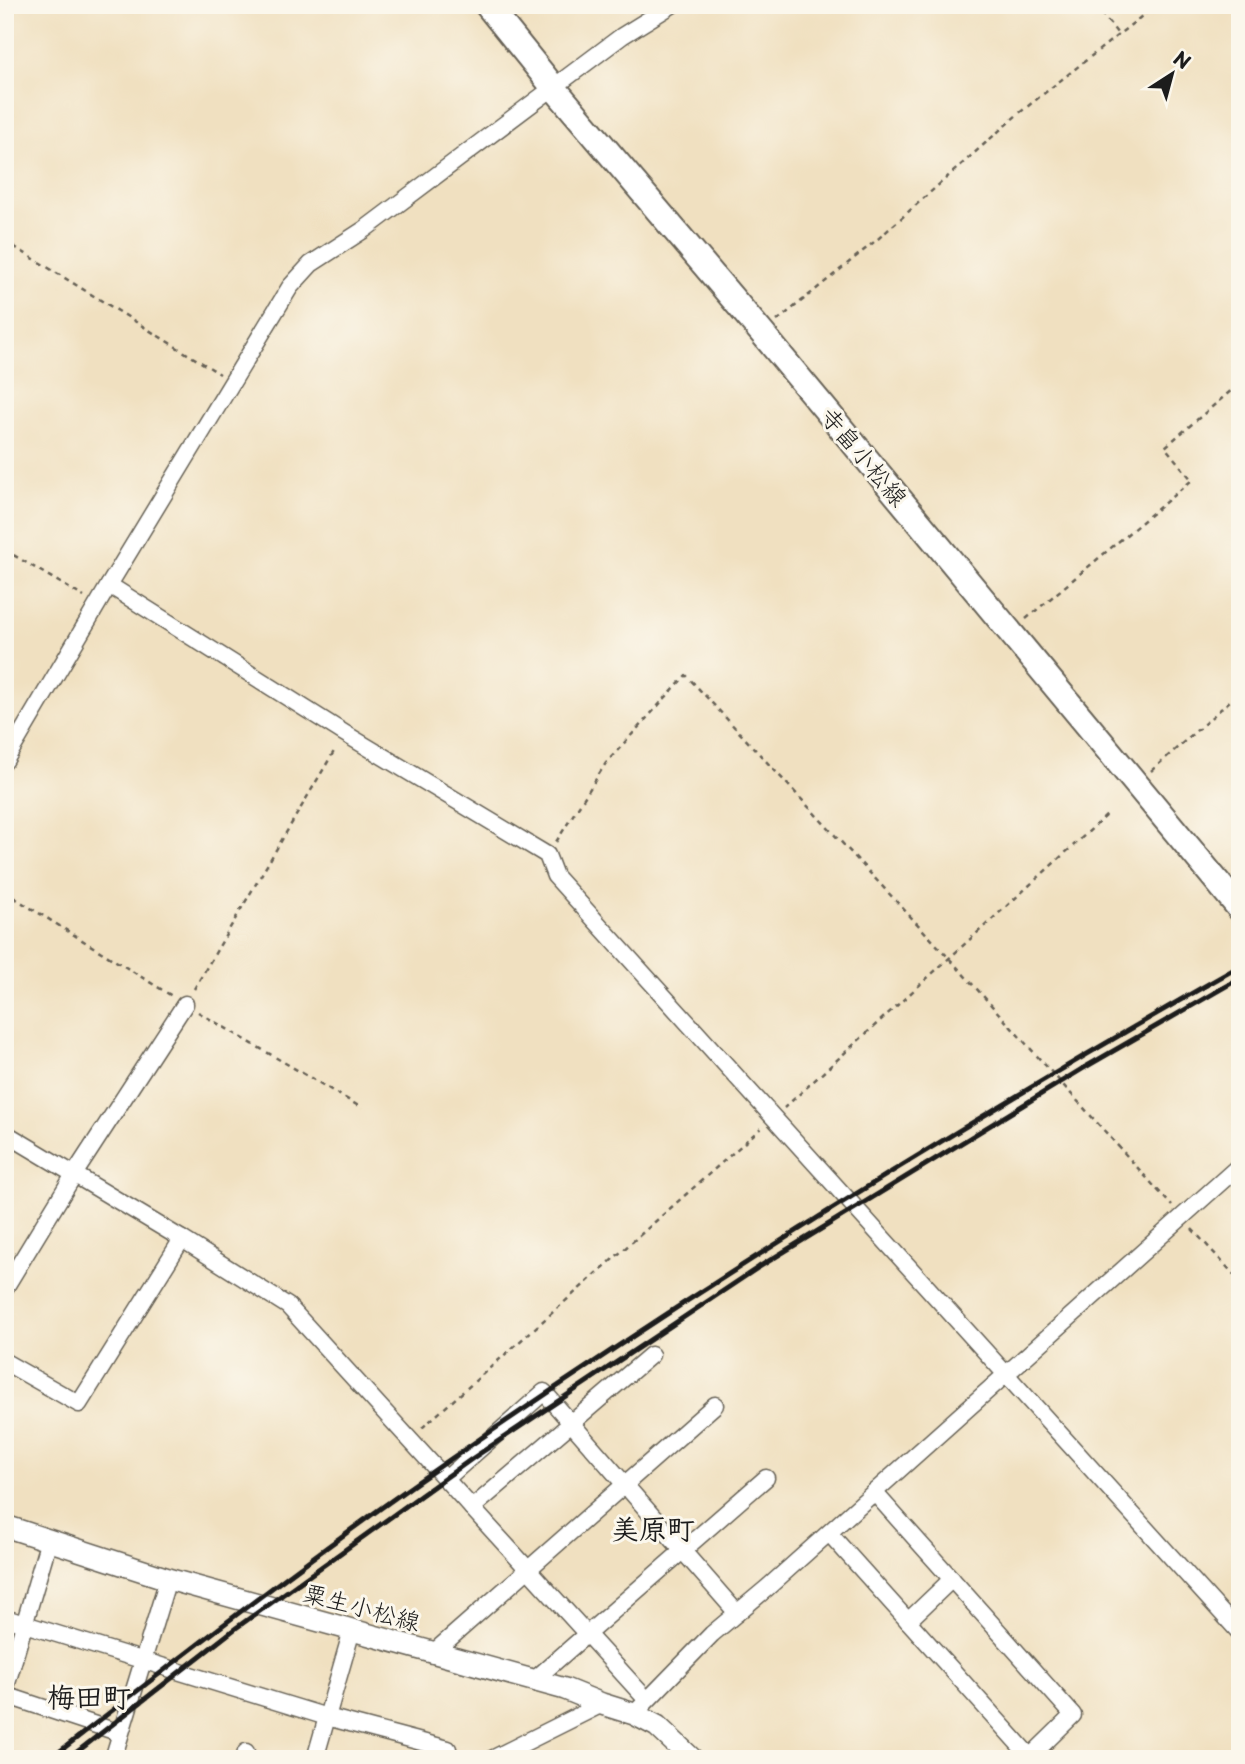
<svg xmlns="http://www.w3.org/2000/svg" width="1245" height="1764" viewBox="0 0 1245 1764" font-family="'Playpen Sans','Klee One',sans-serif">
<rect width="100%" height="100%" fill="#fbf7ec"/>
<filter id="ink" filterUnits="userSpaceOnUse"><feTurbulence type="fractalNoise" baseFrequency=".0143" numOctaves="2"/><feDisplacementMap in="SourceGraphic" scale="14" xChannelSelector="R" yChannelSelector="G"/><feConvolveMatrix kernelMatrix="1 2 1 2 8 2 1 2 1" color-interpolation-filters="sRGB"/></filter>
<filter id="wash" filterUnits="userSpaceOnUse"><feTurbulence type="fractalNoise" baseFrequency=".00686" numOctaves="4" result="noise"/><feDisplacementMap in="SourceGraphic" scale="28" xChannelSelector="R" yChannelSelector="G"/><feGaussianBlur stdDeviation="1.57" result="paint"/><feColorMatrix in="noise" values="0 0 0 0 0 0 0 0 0 0 0 0 0 0 0 0 0 1.4 0 .05"/><feComposite in="paint" operator="in"/></filter>
<g filter="url(#wash)">
<rect width="100%" height="100%" fill="#f0e0c0"/>
</g>
<g filter="url(#ink)">
<g fill="none" stroke-linecap="round" stroke-linejoin="round">
<!-- minor casing -->
<g stroke="#666155" stroke-width="19">
<g id="minor">
<polyline points="109,585 344,733 547,855 555,876 1240,1633"/>
<polyline points="5,761 109,585 290,287 311,264 365,229 622,36 672,5"/>
<polyline points="5,1133 182,1239 79,1404 5,1362"/>
<polyline points="182,1239 288,1306 647,1700"/>
<polyline points="5,1288 75,1173 185,1004"/>
<polyline points="446,1479 544,1392 737,1613"/>
<polyline points="874,1492 1073,1715 1030,1757"/>
<polyline points="472,1508 651,1355"/>
<polyline points="829,1533 1032,1759"/>
<polyline points="5,1618 327,1717 448,1749"/>
<polyline points="908,1621 952,1579"/>
<polyline points="433,1653 715,1405"/>
<polyline points="533,1681 766,1478"/>
<polyline points="5,1690 49,1540"/>
<polyline points="5,1695 120,1733"/>
<polyline points="634,1714 712,1634 767,1588 1240,1165"/>
<polyline points="113,1759 168,1579"/>
<polyline points="244,1759 246,1752"/>
<polyline points="315,1759 352,1630"/>
<polyline points="492,1759 602,1704"/>
</g>
</g>
<!-- secondary casing -->
<g stroke="#666155" stroke-width="24">
<polyline id="secondary" points="5,1526 168,1579 565,1689 602,1704 634,1714 657,1726 692,1759"/>
</g>
<!-- primary casing -->
<g stroke="#666155" stroke-width="28">
<polyline id="primary" points="487,5 554,88 762,333 1240,909"/>
</g>
<!-- path -->
<g stroke="#666155" stroke-width="2.5" stroke-dasharray="5 5" stroke-linecap="butt">
<polyline points="1095,5 1118,34"/>
<polyline points="5,241 220,374"/>
<polyline points="777,321 879,238 1018,114 1156,5"/>
<polyline points="5,550 84,597"/>
<polyline points="1026,619 1192,480 1165,447 1240,383"/>
<polyline points="1151,771 1240,692"/>
<polyline points="556,842 606,763 686,675 948,957 1172,1206"/>
<polyline points="5,892 172,996"/>
<polyline points="194,989 336,748"/>
<polyline points="198,1012 362,1108"/>
<polyline points="784,1108 1107,815"/>
<polyline points="1192,1229 1240,1281"/>
<polyline points="422,1428 761,1128"/>
</g>
<!-- minor -->
<use href="#minor" stroke="#fff" stroke-width="16"/>
<!-- secondary -->
<use href="#secondary" stroke="#fff" stroke-width="21"/>
<!-- primary -->
<use href="#primary" stroke="#fff" stroke-width="24"/>
<!-- rail -->
<g stroke="#1c1c1c" stroke-width="5">
<path d="M50,1759C188,1651 326,1544 471,1445C720,1274 977,1115 1240,966"/>
<polyline points="68,1759 236,1628 473,1458 759,1267 1082,1069 1240,978"/>
</g>
</g>
</g>
<g text-anchor="middle" dominant-baseline="central" stroke-width="6" stroke-linejoin="round" paint-order="stroke">
<!-- street labels -->
<g font-size="24" fill="#1c1c1c" stroke="#fbf7ec">
<text transform="translate(865 456) rotate(50)">寺畠小松線</text>
<text transform="translate(362 1606) rotate(15)">粟生小松線</text>
</g>
<!-- quarter labels -->
<g font-size="28" font-weight="bold" fill="#1c1c1c" stroke="#fbf7ec">
<text x="653" y="1527">美原町</text>
<text x="89" y="1695">梅田町</text>
</g>
</g>
<!-- margin -->
<rect width="1245" height="1764" fill="none" stroke="#fbf7ec" stroke-width="28"/>
<!-- north arrow -->
<g transform="translate(1172 74) rotate(36)" stroke="#fbf7ec" stroke-width="5" paint-order="stroke">
<path d="M0-5L12 26L0 18L-12 26Z" fill="#1c1c1c"/>
<text y="-10" font-size="19" font-weight="bold" text-anchor="middle" fill="#1c1c1c">N</text>
</g>
</svg>
